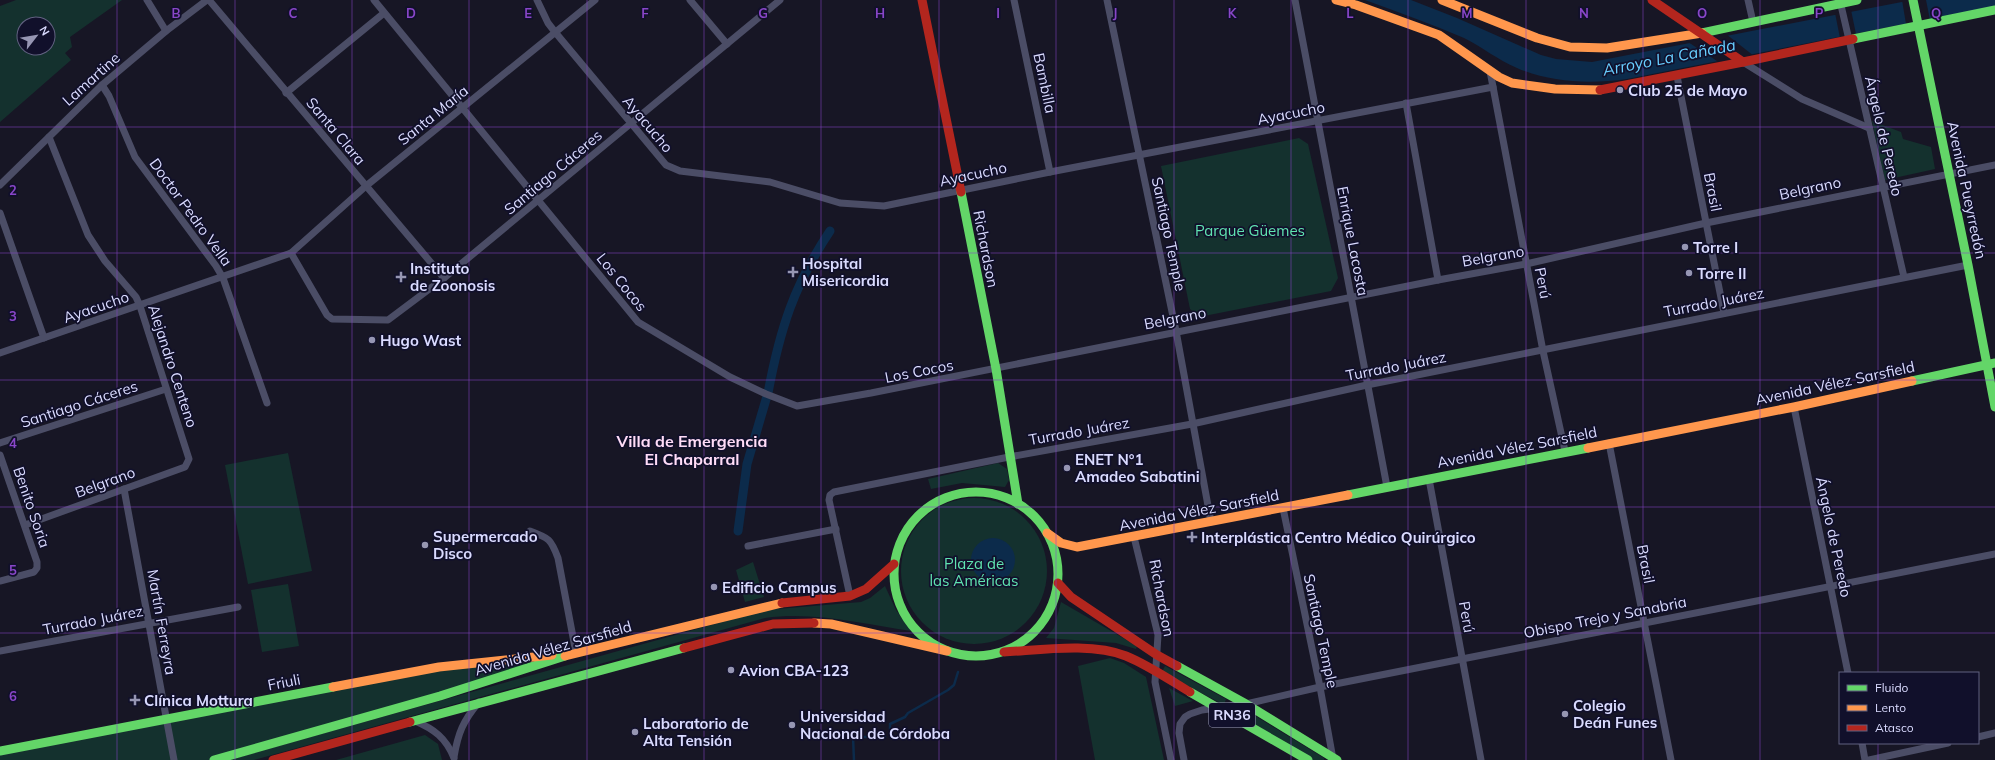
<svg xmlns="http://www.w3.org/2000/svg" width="1995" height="760" viewBox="0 0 1995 760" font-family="Mulish,sans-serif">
<rect width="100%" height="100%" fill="#171625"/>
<!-- green -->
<g fill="#14312e" fill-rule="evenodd">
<path d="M16,0H122L70,37L72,47L65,53L71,60L0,122V6ZM24,24H48V48H24Z"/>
<polygon points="1872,121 1901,132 1903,139 1931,147 1935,169 1885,180"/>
<polygon points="1299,138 1308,144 1338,278 1331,291 1199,317 1190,309 1161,166"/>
<polygon points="288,453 312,571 248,584 225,465"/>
<polygon points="998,463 1007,469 1009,480 1005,487 962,483 931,489 928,479"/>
<circle cx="974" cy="571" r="73"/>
<polygon points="753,562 764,597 745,602 736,570"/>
<polygon points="288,584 299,646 262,652 251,590"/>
<path d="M885,586L896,610L911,631C863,624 814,611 765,618L254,760H228L765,610L861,602L870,598Z"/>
<polygon points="1061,602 1137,646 1136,649 1116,643 1046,638 1054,628"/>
<polygon points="576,653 214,760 0,760 0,751 439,667"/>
<polygon points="1110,658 1124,663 1146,677 1164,760 1095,760 1078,666"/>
<polygon points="1165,666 1226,699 1224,705 1162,672"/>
<polygon points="1169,688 1193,701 1175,706"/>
<polygon points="1244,709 1324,758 1324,760 1312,760 1239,714"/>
<polygon points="425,735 438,744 442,760 336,760"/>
</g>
<!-- water -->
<g fill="#0c2b4b">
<path d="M1365,0H1411L1457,18L1541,55L1556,59L1592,62L1912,0H1995V6L1627,79C1591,84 1551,83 1517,68C1498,60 1482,47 1464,38C1431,24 1398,12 1365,0Z"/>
<circle cx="993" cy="560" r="22"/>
</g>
<!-- pier -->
<g fill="#171625">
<polygon points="1902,0 1926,0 1930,20 1906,24"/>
<polygon points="1851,10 1856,34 1840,38 1835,13"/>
<polygon points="1726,34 1754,56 1720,63 1688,42"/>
</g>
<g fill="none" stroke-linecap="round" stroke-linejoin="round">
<!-- stream -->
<g stroke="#0c2b4b" stroke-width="2.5">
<polyline points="890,730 890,724 905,717 908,713 948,690 954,685 958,672"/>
<polyline points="854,760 853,737 885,737"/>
</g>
<!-- canal -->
<g stroke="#0c2b4b" stroke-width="9">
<path d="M768,393C780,329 794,285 830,231"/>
<polyline points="738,531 747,464 767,396"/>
</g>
<!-- street -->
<g stroke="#4b4d66" stroke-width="7">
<polyline points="147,0 166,31"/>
<polyline points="209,0 444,278"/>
<polyline points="374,0 638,322 730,377 766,394 797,406 871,393 1438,280 1526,264 1706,223 1995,165"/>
<polyline points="537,0 548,23 555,32 666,165 680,171 770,182 840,203 884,206 1050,172 1493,87"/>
<polyline points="690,0 727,44"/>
<polyline points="1014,0 1050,172"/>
<polyline points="1107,0 1176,331 1211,522"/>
<polyline points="1295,0 1387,487"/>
<polyline points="1748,0 1753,22"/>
<polyline points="1840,1 1904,277"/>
<polyline points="1743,62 1802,99 1869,128"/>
<polyline points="1490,71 1543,351 1565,451"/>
<polyline points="1677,76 1724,313"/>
<polyline points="102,85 109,96 135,157 216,266 223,278 267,403"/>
<polyline points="286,93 384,13"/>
<polyline points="1406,103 1438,280"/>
<polyline points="0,185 102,85 166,31 207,0"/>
<polyline points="0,213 44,338"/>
<polyline points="291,253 327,315 332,319 388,320 444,278 780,0"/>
<polyline points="0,353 291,253 366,186 595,0"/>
<polyline points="1794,407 1848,673"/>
<polyline points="0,443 166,389"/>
<polyline points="1609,443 1671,760"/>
<polyline points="0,455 37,562 37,568 34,572 0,581"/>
<polyline points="1429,479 1481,760"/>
<polyline points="124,489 174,760"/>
<polyline points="1283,508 1320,687 1333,759"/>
<polyline points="25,525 185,467 189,459 140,306 136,297 105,261 88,235 49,137"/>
<path d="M530,531C549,538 551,539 558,558L576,653"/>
<polyline points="1134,537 1158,635 1155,682 1171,760"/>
<polyline points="748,546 836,529"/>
<polyline points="850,596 829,500 830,495 834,492 1009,457 1192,424 1367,385 1968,265"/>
<polyline points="0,651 238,607"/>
<path d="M415,721C434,729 446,738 454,758"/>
<polyline points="1978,737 1995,733"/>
<polyline points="1862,743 1865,760"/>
<path d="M454,757C458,733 463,721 479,702"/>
<polyline points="1184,760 1179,733 1180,724 1185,717 1190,714 1202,710 1246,704 1320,687 1995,554"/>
<polyline points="1869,760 1948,743"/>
</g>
<!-- fast -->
<g stroke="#63d668" stroke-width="9">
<polyline points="1913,0 1968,265 1995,407"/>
<polyline points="1702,33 1857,0"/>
<polyline points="1853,39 1995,10"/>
<polyline points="961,192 996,369 1018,504"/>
<polyline points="1912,381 1995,363"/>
<circle cx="976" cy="574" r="82"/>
<polyline points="1348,495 1588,448"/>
<polyline points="1177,666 1246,704 1337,760"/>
<polyline points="1190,692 1308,760"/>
<polyline points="410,722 684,648"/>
<polyline points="0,751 333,687"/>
<polyline points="214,760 440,696 565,656"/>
</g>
<!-- slow -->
<g stroke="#ff974d" stroke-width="9">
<polyline points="1336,0 1356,5 1439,35 1499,77 1512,83 1555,89 1600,90"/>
<polyline points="1442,0 1537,38 1570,47 1607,48 1702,33"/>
<polyline points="1588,448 1794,407 1912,381"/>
<polyline points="1047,533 1061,543 1077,547 1348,495"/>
<polyline points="814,623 831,624 947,651"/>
<polyline points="565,656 782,603"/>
<polyline points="333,687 439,667 552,655"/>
</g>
<!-- jam -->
<g stroke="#b3261e" stroke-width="9">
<polyline points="922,0 961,192"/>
<polyline points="1652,0 1743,62 1853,39"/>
<polyline points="1600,90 1743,62"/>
<polyline points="1058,583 1071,597 1157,655 1177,666"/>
<polyline points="782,603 850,596 866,589 894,564"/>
<polyline points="684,648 773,624 814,623"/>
<path d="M1004,652C1040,650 1092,642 1126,656C1148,665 1170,680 1190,692"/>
<polyline points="273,760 410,722"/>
</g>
</g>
<!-- grid -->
<path fill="none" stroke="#8946c9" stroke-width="1" stroke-opacity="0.55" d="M117,0V760M235,0V760M352,0V760M469,0V760M587,0V760M704,0V760M821,0V760M939,0V760M1056,0V760M1174,0V760M1291,0V760M1408,0V760M1526,0V760M1643,0V760M1760,0V760M1878,0V673M0,127H1995M0,253H1995M0,380H1995M0,507H1995M0,633H1995M1878,743V760"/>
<!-- markers -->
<g fill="#9696b3" stroke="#11102b" stroke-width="1.5">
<circle cx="1620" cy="90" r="4"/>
<circle cx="1685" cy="247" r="4"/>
<path d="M791 266h4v4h4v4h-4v4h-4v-4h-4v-4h4z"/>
<circle cx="1689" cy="273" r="4"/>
<path d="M399 271h4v4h4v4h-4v4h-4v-4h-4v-4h4z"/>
<circle cx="372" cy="340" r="4"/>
<circle cx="1067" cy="468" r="4"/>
<path d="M1190 531h4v4h4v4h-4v4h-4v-4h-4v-4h4z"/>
<circle cx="425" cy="545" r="4"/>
<circle cx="714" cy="587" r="4"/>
<circle cx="731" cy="670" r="4"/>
<path d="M133 694h4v4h4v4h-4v4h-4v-4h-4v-4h4z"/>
<circle cx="1565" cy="714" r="4"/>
<circle cx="792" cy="725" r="4"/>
<circle cx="635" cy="732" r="4"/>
</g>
<g text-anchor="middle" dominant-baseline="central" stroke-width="3.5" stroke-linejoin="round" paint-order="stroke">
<!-- shield labels -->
<rect fill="#11102b" stroke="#9e9ebf" stroke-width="1" x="1209" y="703" width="46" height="24" rx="3"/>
<g font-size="14" font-weight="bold" fill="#dadbff">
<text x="1232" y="715">RN36</text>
</g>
<!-- street labels -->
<g font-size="15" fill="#dadbff" stroke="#11102b">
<text transform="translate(91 79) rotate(-42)">Lamartine</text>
<text transform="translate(1045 83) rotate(78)">Bambilla</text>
<text transform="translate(1291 113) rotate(-11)">Ayacucho</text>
<text transform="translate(433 115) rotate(-39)">Santa María</text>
<text transform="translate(648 124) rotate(50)">Ayacucho</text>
<text transform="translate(336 131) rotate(50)">Santa Clara</text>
<text transform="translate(1884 136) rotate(77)">Ángelo de Peredo</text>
<text transform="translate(553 172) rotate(-40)">Santiago Cáceres</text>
<text transform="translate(973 174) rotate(-12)">Ayacucho</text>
<text transform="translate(1810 188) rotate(-12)">Belgrano</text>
<text transform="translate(1967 190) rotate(78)">Avenida Pueyrredón</text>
<text transform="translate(1713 192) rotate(79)">Brasil</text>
<text transform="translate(191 212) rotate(54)">Doctor Pedro Vella</text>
<text transform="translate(1169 234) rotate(78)">Santiago Temple</text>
<text transform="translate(1353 241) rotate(79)">Enrique Lacosta</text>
<text transform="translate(986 249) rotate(79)">Richardson</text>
<text transform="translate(1493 256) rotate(-10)">Belgrano</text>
<text transform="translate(622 282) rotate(51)">Los Cocos</text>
<text transform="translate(1543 283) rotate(79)">Perú</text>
<text transform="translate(1714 302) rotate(-11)">Turrado Juárez</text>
<text transform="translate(96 307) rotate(-19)">Ayacucho</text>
<text transform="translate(1175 318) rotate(-11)">Belgrano</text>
<text transform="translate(173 366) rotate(72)">Alejandro Centeno</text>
<text transform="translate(1396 366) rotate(-11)">Turrado Juárez</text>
<text transform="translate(919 371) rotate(-11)">Los Cocos</text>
<text transform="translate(1835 383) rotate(-12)">Avenida Vélez Sarsfield</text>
<text transform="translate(79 404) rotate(-18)">Santiago Cáceres</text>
<text transform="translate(1079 431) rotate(-10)">Turrado Juárez</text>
<text transform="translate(1517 447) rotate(-11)">Avenida Vélez Sarsfield</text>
<text transform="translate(105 482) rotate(-20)">Belgrano</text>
<text transform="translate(32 507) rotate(71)">Benito Soria</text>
<text transform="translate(1199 510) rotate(-11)">Avenida Vélez Sarsfield</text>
<text transform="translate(1834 537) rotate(78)">Ángelo de Peredo</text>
<text transform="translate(1646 564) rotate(79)">Brasil</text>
<text transform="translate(1162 598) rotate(79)">Richardson</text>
<text transform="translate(1467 617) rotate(80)">Perú</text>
<text transform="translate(1605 617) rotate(-11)">Obispo Trejo y Sanabria</text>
<text transform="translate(93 620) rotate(-11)">Turrado Juárez</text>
<text transform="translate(162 622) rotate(80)">Martín Ferreyra</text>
<text transform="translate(1321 631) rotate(78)">Santiago Temple</text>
<text transform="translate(553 648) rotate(-16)">Avenida Vélez Sarsfield</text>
<text transform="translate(284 682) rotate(-11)">Friuli</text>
</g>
<!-- poi labels -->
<g font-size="15" font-weight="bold" fill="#dadbff" stroke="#11102b" text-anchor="start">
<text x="1628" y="90">Club 25 de Mayo</text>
<text x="1693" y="247">Torre I</text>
<text x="802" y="263">Hospital<tspan x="802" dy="17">Misericordia</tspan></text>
<text x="410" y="268">Instituto<tspan x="410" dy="17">de Zoonosis</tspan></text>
<text x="1697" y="273">Torre II</text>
<text x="380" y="340">Hugo Wast</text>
<text x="1075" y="459">ENET N°1<tspan x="1075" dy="17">Amadeo Sabatini</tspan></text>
<text x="433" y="536">Supermercado<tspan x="433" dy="17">Disco</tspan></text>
<text x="1201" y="537">Interplástica Centro Médico Quirúrgico</text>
<text x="722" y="587">Edificio Campus</text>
<text x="739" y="670">Avion CBA-123</text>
<text x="144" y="700">Clínica Mottura</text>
<text x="1573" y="705">Colegio<tspan x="1573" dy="17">Deán Funes</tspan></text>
<text x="800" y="716">Universidad<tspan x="800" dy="17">Nacional de Córdoba</tspan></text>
<text x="643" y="723">Laboratorio de<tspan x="643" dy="17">Alta Tensión</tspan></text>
</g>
<!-- park labels -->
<g font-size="15" fill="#60e4b1" stroke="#11102b">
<text x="1250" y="230">Parque Güemes</text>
<text x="974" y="563">Plaza de<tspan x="974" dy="17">las Américas</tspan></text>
</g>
<!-- water labels -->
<g font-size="16" font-style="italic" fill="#68ceff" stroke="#11102b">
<text transform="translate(1669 57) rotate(-11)">Arroyo La Cañada</text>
</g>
<!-- neighbourhood labels -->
<g font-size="16" font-weight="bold" fill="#ffdcf7" stroke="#11102b">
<text x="692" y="441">Villa de Emergencia<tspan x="692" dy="18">El Chaparral</tspan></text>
</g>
</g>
<g font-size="13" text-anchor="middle" font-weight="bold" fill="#8946c9" stroke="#11102b" stroke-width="3.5" stroke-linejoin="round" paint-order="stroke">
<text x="176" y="18">B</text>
<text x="293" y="18">C</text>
<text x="411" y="18">D</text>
<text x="528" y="18">E</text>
<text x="645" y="18">F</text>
<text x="763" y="18">G</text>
<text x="880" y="18">H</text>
<text x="998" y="18">I</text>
<text x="1115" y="18">J</text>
<text x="1232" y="18">K</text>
<text x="1350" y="18">L</text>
<text x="1467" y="18">M</text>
<text x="1584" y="18">N</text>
<text x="1702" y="18">O</text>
<text x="1819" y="18">P</text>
<text x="1936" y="18">Q</text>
<text x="13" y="195">2</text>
<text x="13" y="321">3</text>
<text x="13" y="448">4</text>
<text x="13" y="575">5</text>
<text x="13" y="701">6</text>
</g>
<!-- legend -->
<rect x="1839" y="672" width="140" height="72" fill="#11102b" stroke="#616180"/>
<rect x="1847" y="685" width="20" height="6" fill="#63d668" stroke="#616180"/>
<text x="1875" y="692" font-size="12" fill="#dadbff">Fluido</text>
<rect x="1847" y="705" width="20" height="6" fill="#ff974d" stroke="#616180"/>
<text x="1875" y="712" font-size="12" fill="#dadbff">Lento</text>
<rect x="1847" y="725" width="20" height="6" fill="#b3261e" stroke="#616180"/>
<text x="1875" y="732" font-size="12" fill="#dadbff">Atasco</text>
<!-- north arrow -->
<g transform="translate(36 36) rotate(59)"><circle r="19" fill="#11102b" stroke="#616180"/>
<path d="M0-3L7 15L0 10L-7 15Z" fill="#9696b3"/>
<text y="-6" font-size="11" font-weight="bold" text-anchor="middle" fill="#dadbff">N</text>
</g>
</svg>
